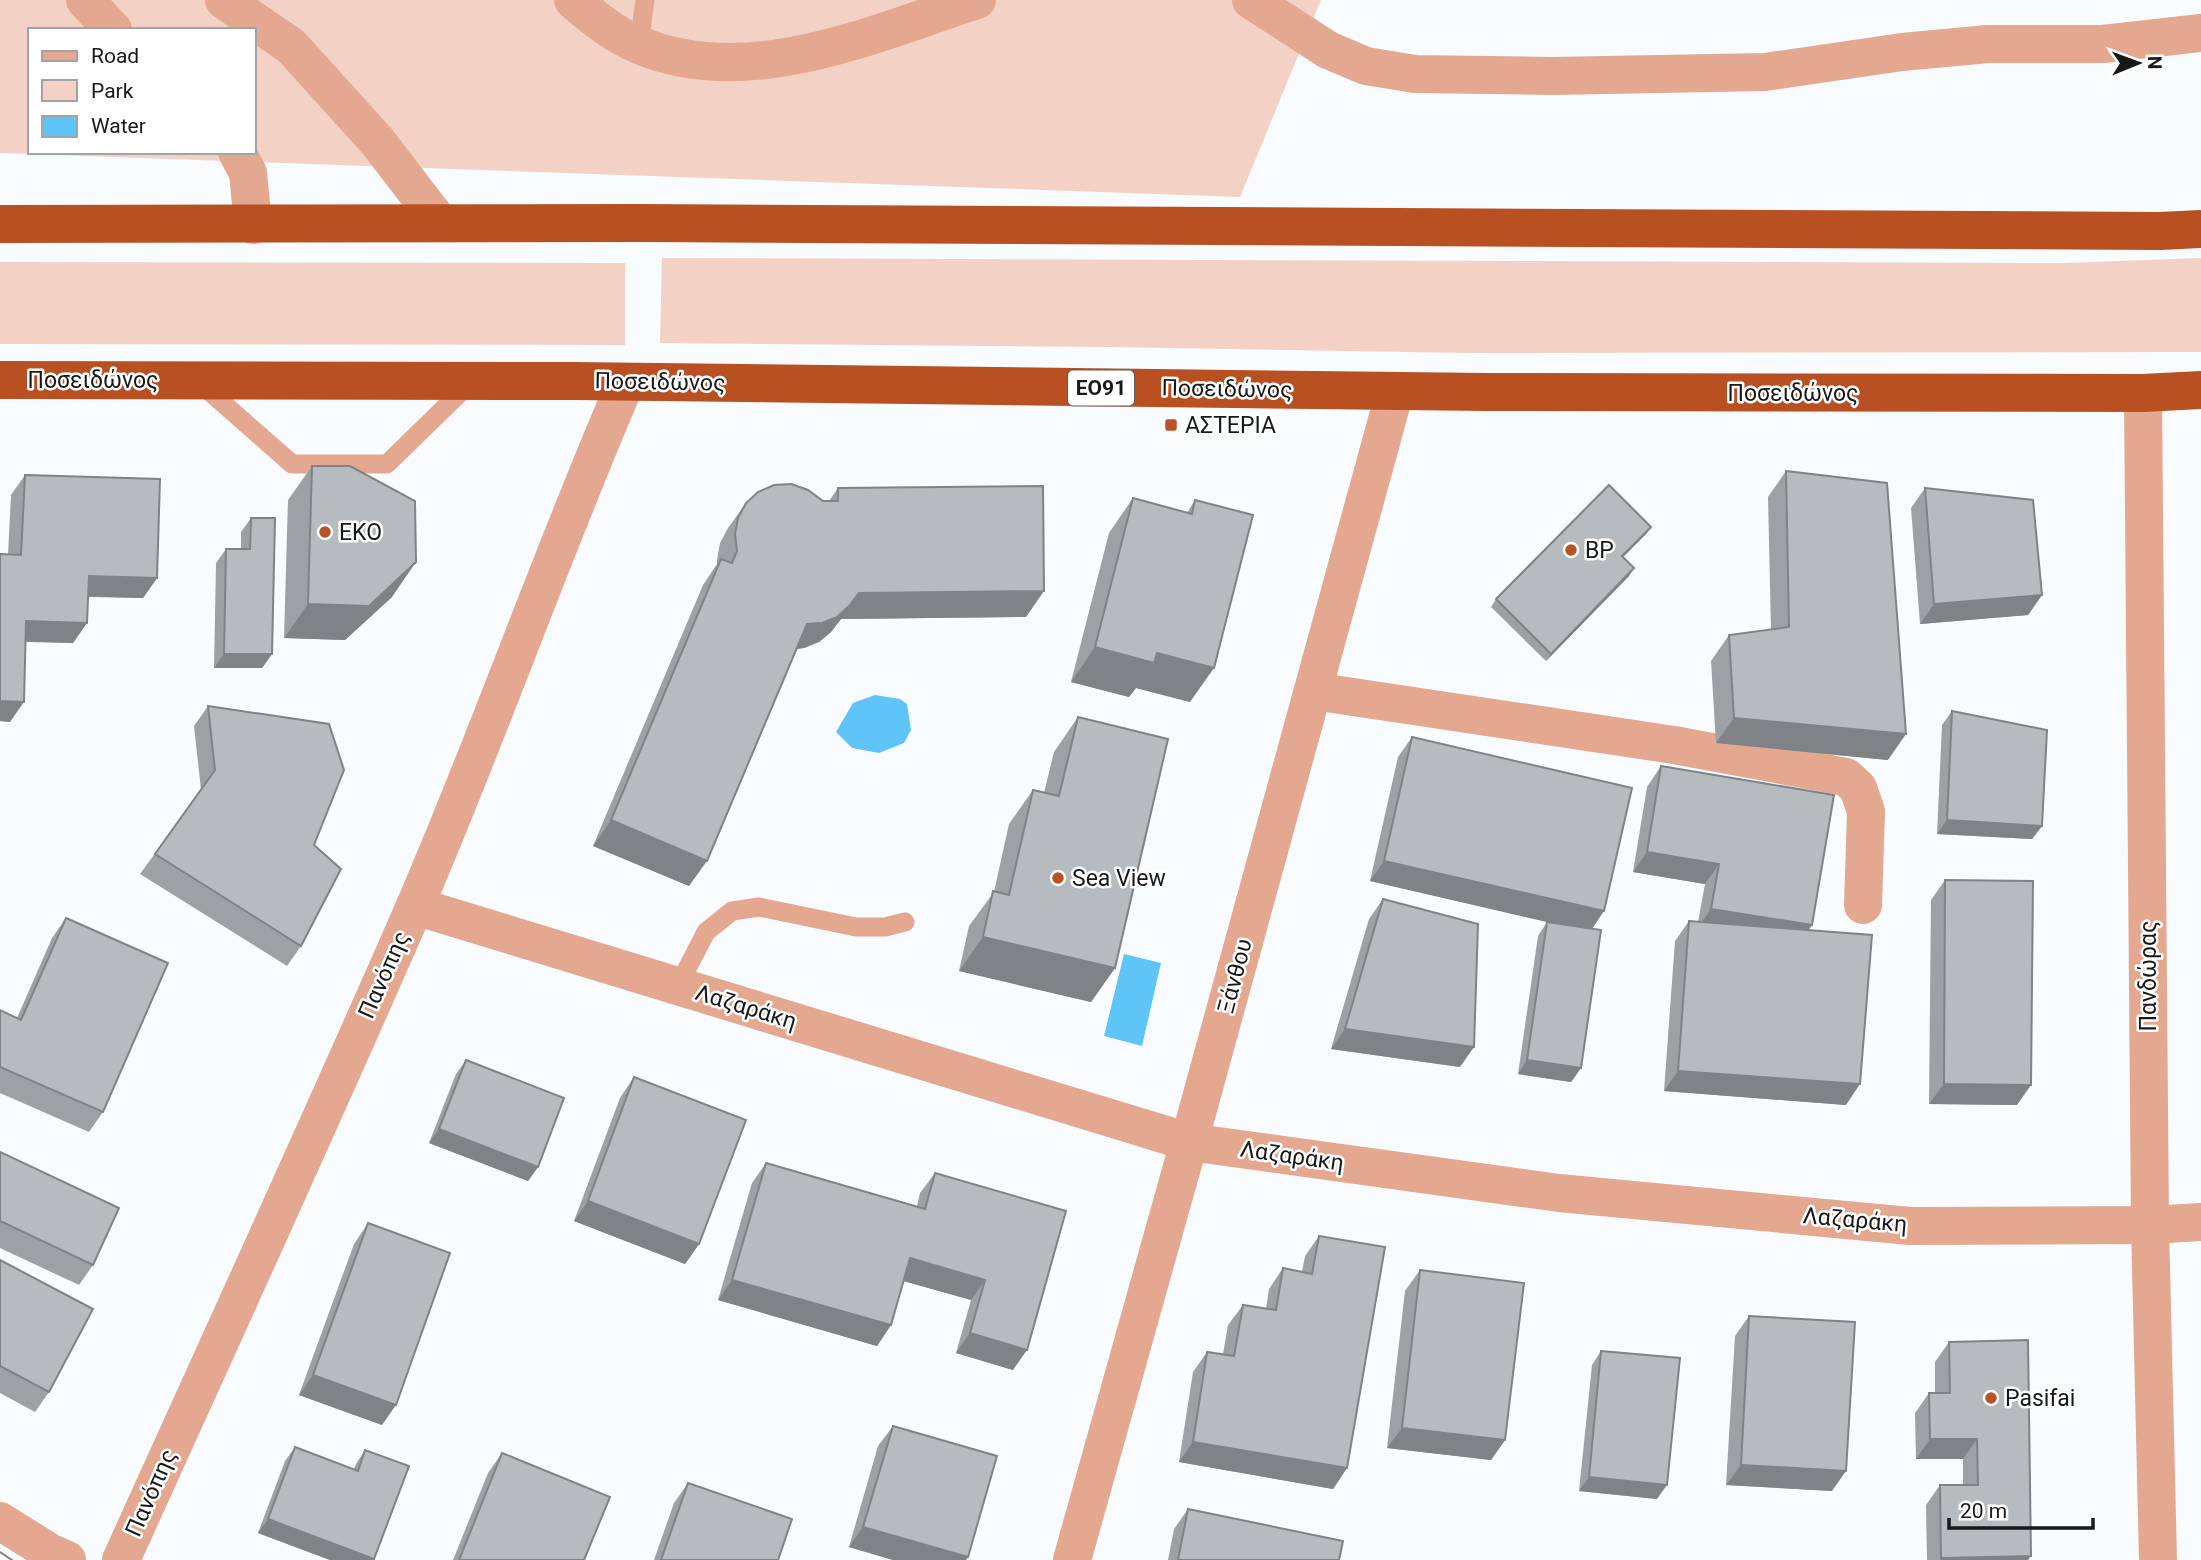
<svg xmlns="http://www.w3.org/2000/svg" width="2201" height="1560" viewBox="0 0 2201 1560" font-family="Roboto,sans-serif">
<rect width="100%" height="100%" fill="#f8fcff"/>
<!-- green -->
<g fill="#f3d1c4" fill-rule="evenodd">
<path d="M0,0H1321L1240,197L0,153ZM30,30H254V152H30Z"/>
<polygon points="662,258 2065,263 2201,258 2201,352 1468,353 1111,347 660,343"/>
<polygon points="0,262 625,263 625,345 0,344"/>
</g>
<!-- water -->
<g fill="#5fc4f8">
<polygon points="875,695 900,699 907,704 911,730 904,743 879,753 852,748 836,732 853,703"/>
<polygon points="1124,954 1161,963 1142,1046 1104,1036"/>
</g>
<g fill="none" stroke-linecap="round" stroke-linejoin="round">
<!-- service -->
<g stroke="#e4a78f" stroke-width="19">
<polyline points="639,45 645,0"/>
<polyline points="200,383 292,464 387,464 471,382"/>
<polyline points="678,986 706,932 732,911 759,907 856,927 885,927 905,922"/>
</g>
<!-- minor -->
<g stroke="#e4a78f" stroke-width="38">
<polyline points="85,0 113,30"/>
<polyline points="224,0 291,46 377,141 440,223"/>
<path d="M573,0C593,17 614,35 639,45C748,91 872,34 977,0"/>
<polyline points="1251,0 1328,50 1366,66 1415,74 1552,76 1765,72 1902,52 1988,44 2103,44 2201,33"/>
<polyline points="237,152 248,173 253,225"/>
<polyline points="2143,393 2150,1225 2158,1560"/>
<polyline points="1313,691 1674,745 1846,777 1858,788 1866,811 1863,905"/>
<polyline points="415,906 1189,1142 1559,1193 1910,1226 2150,1225 2201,1222"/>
<path d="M121,1560C219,1343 319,1126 414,908C489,735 551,555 626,382"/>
<polyline points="1072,1560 1189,1142 1395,391"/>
</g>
<!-- tertiary -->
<polyline stroke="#e4a78f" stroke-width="38" points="0,1521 51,1553 67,1560"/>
<!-- trunk -->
<g stroke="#b85022" stroke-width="38">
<polyline points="0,224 640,223 2160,231 2201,229"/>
<polyline points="0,380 573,381 1487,392 2143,393 2201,390"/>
</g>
<!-- tram -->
<polyline stroke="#828587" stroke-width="2" points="0,1552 12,1560"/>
</g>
<!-- wall -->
<g fill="#9ca1a4">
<polygon points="312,466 392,597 345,640 284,638 288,500"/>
<polygon points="1786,471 1888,760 1716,743 1711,661 1729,635 1771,630 1768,497"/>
<polygon points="25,475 157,578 143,598 88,597 87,623 73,643 26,642 10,722 0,721 0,554 8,555 11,495"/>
<polygon points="838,488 1026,617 841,619 831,632 819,642 804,648 796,649 689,886 593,846 703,585 717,564 717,560 720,543 728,528 746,503 829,501"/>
<polygon points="1925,488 2042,595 2028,615 1920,624 1911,508"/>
<polygon points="1133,498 1187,513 1195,500 1190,702 1136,688 1129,697 1071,682 1109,533"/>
<polygon points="251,518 272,654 262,668 214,668 216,563 226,549 241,549 241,532"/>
<polygon points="1651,527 1646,534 1623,557 1629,576 1546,661 1491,607 1496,599"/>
<polygon points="208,706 314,845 301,946 287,966 140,874 201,790 194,726"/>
<polygon points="1952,711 2042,826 2032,839 1937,834 1942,725"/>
<polygon points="1078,717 1115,968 1091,1002 959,971 969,926 994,892 1009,824 1033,790 1044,793 1054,752"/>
<polygon points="1412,737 1591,929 1581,1068 1571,1082 1518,1074 1538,936 1547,922 1554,923 1370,881 1398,757"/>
<polygon points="1661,766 1809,930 1846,1105 1664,1091 1675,941 1689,921 1698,922 1705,884 1633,872 1647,787"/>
<polygon points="1945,880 2017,1105 1929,1104 1931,900"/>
<polygon points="1383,899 1460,1067 1331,1049 1369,919"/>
<polygon points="66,918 103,1112 89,1132 0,1093 0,1010 17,1018 52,938"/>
<polygon points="466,1060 538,1167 528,1181 429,1143 456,1074"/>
<polygon points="634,1077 699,1244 685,1264 574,1221 620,1098"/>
<polygon points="0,1152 93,1265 79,1285 0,1248"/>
<polygon points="766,1163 917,1206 920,1193 935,1173 1066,1211 1013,1370 956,1353 971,1300 904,1281 891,1325 877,1346 718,1300 752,1183"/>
<polygon points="368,1223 382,1425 299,1395 354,1244"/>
<polygon points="1319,1236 1347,1468 1333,1489 1179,1462 1193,1372 1207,1352 1223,1354 1228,1325 1243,1305 1266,1309 1269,1289 1283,1268 1302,1272 1305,1256"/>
<polygon points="0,1260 49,1392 35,1412 0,1393"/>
<polygon points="1420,1270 1505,1440 1491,1460 1387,1448 1405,1291"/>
<polygon points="1749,1316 1832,1491 1726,1485 1735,1336"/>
<polygon points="1949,1342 2028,1560 1927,1560 1926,1505 1940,1485 1963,1485 1963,1459 1916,1459 1915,1413 1929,1393 1935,1393 1935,1362"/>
<polygon points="1601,1351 1657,1499 1579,1491 1592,1365"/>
<polygon points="893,1426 968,1557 966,1560 893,1560 849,1547 878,1446"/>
<polygon points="295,1447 354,1469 356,1464 365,1450 374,1559 374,1560 330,1560 258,1533 285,1461"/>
<polygon points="502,1453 584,1560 453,1560 488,1473"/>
<polygon points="688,1483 778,1560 654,1560 674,1503"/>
<polygon points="1188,1509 1339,1560 1168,1560 1174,1529"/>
</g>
<!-- shaded-wall -->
<g fill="#7f8386">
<polygon points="1651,527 1646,534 1617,563 1622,556"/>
<polygon points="416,562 392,597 345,640 284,638 308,604"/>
<polygon points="1634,568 1629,576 1546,661 1551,654"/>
<polygon points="89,576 157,578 143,598 75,596"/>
<polygon points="1044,591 1026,617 841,619 831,632 819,642 804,648 789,650 807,624 859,593"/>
<polygon points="2042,595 2028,615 1920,624 1934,604"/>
<polygon points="26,621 87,623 73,643 12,641"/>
<polygon points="1095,647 1157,653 1214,668 1190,702 1136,688 1129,697 1071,682"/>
<polygon points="224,654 272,654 262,668 214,668"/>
<polygon points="0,701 24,702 10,722 0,721"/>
<polygon points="1734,718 1906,734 1888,760 1716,743"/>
<polygon points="611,820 707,861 689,886 593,846"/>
<polygon points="1947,820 2042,826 2032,839 1937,834"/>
<polygon points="1647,852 1719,864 1705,884 1633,872"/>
<polygon points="1384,861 1604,911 1590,932 1370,881"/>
<polygon points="1711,909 1812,925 1798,946 1697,929"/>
<polygon points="983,937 1115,968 1091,1002 959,971"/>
<polygon points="1345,1029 1474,1047 1460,1067 1331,1049"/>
<polygon points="1527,1060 1581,1068 1571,1082 1518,1074"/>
<polygon points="1678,1071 1860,1084 1846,1105 1664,1091"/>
<polygon points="1944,1084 2031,1085 2017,1105 1929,1104"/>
<polygon points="439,1129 538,1167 528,1181 429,1143"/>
<polygon points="588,1201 699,1244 685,1264 574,1221"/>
<polygon points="910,1258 985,1280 971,1300 896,1279"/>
<polygon points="732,1280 891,1325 877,1346 718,1300"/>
<polygon points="970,1333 1027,1350 1013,1370 956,1353"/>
<polygon points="313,1375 396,1405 382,1425 299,1395"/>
<polygon points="1402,1428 1505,1440 1491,1460 1387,1448"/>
<polygon points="1930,1439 1977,1439 1963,1459 1916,1459"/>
<polygon points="1193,1442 1347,1468 1333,1489 1179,1462"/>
<polygon points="1741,1465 1846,1471 1832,1491 1726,1485"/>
<polygon points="1589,1477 1667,1485 1657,1499 1579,1491"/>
<polygon points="268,1519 374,1559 374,1560 330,1560 258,1533"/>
<polygon points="863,1527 968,1557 966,1560 893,1560 849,1547"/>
<polygon points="2031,1556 2028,1560 1940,1560 1941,1558"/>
</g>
<!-- building -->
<g fill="#b5bbbf" stroke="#7f8386" stroke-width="2">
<polygon points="312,466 350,466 415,501 416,562 369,606 308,604"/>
<polygon points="1786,471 1887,483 1906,734 1734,718 1729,635 1789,627"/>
<polygon points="25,475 160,479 157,578 89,576 87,623 26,621 24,702 0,701 0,554 21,555"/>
<polygon points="791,484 808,490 823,501 838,501 838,488 1043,486 1044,591 859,593 849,606 837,617 822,623 807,624 707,861 611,820 721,559 732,563 737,551 735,534 738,518 746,503 758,492 774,485"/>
<polygon points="1609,485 1651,527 1622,556 1634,568 1551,654 1496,599"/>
<polygon points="1925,488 2033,500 2042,595 1934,604"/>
<polygon points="1133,498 1192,514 1195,500 1253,515 1214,668 1157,653 1154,663 1095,647"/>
<polygon points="251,518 275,518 272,654 224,654 226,549 250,549"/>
<polygon points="208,706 329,724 344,770 314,845 341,869 301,946 155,854 215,770"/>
<polygon points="1952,711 2047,730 2042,826 1947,820"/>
<polygon points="1078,717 1168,739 1115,968 983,937 993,891 1009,895 1033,790 1059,796"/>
<polygon points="1412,737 1632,788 1604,911 1384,861"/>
<polygon points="1661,766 1834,795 1812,925 1711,909 1719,864 1647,852"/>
<polygon points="1945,880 2033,881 2031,1085 1944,1084"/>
<polygon points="1383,899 1478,924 1474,1047 1345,1029"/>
<polygon points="66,918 168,963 103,1112 0,1067 0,1010 21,1020"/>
<polygon points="1689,921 1872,935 1860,1084 1678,1071"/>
<polygon points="1547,922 1601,930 1581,1068 1527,1060"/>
<polygon points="466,1060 564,1098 538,1167 439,1129"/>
<polygon points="634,1077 746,1120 699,1244 588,1201"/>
<polygon points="0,1152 119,1208 93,1265 0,1221"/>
<polygon points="766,1163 925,1209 935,1173 1066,1211 1027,1350 970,1333 985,1280 910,1258 891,1325 732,1280"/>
<polygon points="368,1223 450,1253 396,1405 313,1375"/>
<polygon points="1319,1236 1385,1247 1347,1468 1193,1442 1207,1352 1234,1356 1243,1305 1276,1310 1283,1268 1312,1274"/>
<polygon points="0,1260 93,1309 49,1392 0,1366"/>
<polygon points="1420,1270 1524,1283 1505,1440 1402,1428"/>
<polygon points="1749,1316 1855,1322 1846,1471 1741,1465"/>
<polygon points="2028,1340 2031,1556 1941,1558 1940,1485 1978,1485 1977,1439 1930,1439 1929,1393 1950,1393 1949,1342"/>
<polygon points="1601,1351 1680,1358 1667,1485 1589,1477"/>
<polygon points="893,1426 997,1456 968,1557 863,1527"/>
<polygon points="295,1447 358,1471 365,1450 409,1466 374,1559 268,1519"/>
<polygon points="502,1453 610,1497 584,1560 459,1560"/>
<polygon points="688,1483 792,1519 778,1560 661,1560"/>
<polygon points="1188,1509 1343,1541 1339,1560 1178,1560"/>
</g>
<!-- markers -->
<g fill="#b95327" stroke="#fff" stroke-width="2.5">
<rect x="1164" y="418" width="14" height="14" rx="3.5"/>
<circle cx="325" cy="532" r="7"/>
<circle cx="1571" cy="550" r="7"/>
<circle cx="1058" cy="878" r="7"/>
<circle cx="1991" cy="1398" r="7"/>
</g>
<g text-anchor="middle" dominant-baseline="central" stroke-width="5" stroke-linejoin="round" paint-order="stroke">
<!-- shield labels -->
<rect fill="#fff" stroke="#5c5e5f" stroke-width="2" x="1068" y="370.5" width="66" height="35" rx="5"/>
<g font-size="21" font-weight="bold" fill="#16191a">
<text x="1101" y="388">ΕΟ91</text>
</g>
<!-- street labels -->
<g font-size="23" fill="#16191a" stroke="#fff">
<text x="93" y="380">Ποσειδώνος</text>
<text transform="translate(660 382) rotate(1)">Ποσειδώνος</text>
<text transform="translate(1227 389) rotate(1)">Ποσειδώνος</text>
<text x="1793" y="393">Ποσειδώνος</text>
<text transform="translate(384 975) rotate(-66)">Πανόπης</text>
<text transform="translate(1235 976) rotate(-75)">Ξάνθου</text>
<text transform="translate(2148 976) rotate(-90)">Πανδώρας</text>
<text transform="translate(746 1007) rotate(17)">Λαζαράκη</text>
<text transform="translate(1292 1156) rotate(8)">Λαζαράκη</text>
<text transform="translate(1855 1220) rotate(5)">Λαζαράκη</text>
<text transform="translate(151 1493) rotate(-66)">Πανόπης</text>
</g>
<!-- poi labels -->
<g font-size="23" fill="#16191a" stroke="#fff" text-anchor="start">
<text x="1185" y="425">ΑΣΤΕΡΙΑ</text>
<text x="339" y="532">EKO</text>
<text x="1585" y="550">BP</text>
<text x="1072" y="878">Sea View</text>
<text x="2005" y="1398">Pasifai</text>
</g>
</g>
<!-- legend -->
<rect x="28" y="28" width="228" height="126" fill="#ffffff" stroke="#a2a3a3" stroke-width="2"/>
<rect x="42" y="51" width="35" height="10" fill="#e4a78f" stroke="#a2a3a3" stroke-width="2"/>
<text x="91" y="63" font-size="21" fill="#16191a">Road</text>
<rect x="42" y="80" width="35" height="21" fill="#f3d1c4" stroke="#a2a3a3" stroke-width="2"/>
<text x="91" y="98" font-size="21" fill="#16191a">Park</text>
<rect x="42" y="116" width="35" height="21" fill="#5fc4f8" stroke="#a2a3a3" stroke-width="2"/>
<text x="91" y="133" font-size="21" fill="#16191a">Water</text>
<!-- north arrow -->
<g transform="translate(2138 63) rotate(89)" stroke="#ffffff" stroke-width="5" paint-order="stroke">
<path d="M0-5L12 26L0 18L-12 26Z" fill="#16191a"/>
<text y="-10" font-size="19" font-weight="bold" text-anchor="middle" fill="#16191a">N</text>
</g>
<!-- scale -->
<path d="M1949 1518v10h144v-10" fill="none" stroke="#16191a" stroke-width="3.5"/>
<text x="1960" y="1518" font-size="21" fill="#16191a" stroke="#ffffff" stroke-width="5" paint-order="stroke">20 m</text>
</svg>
